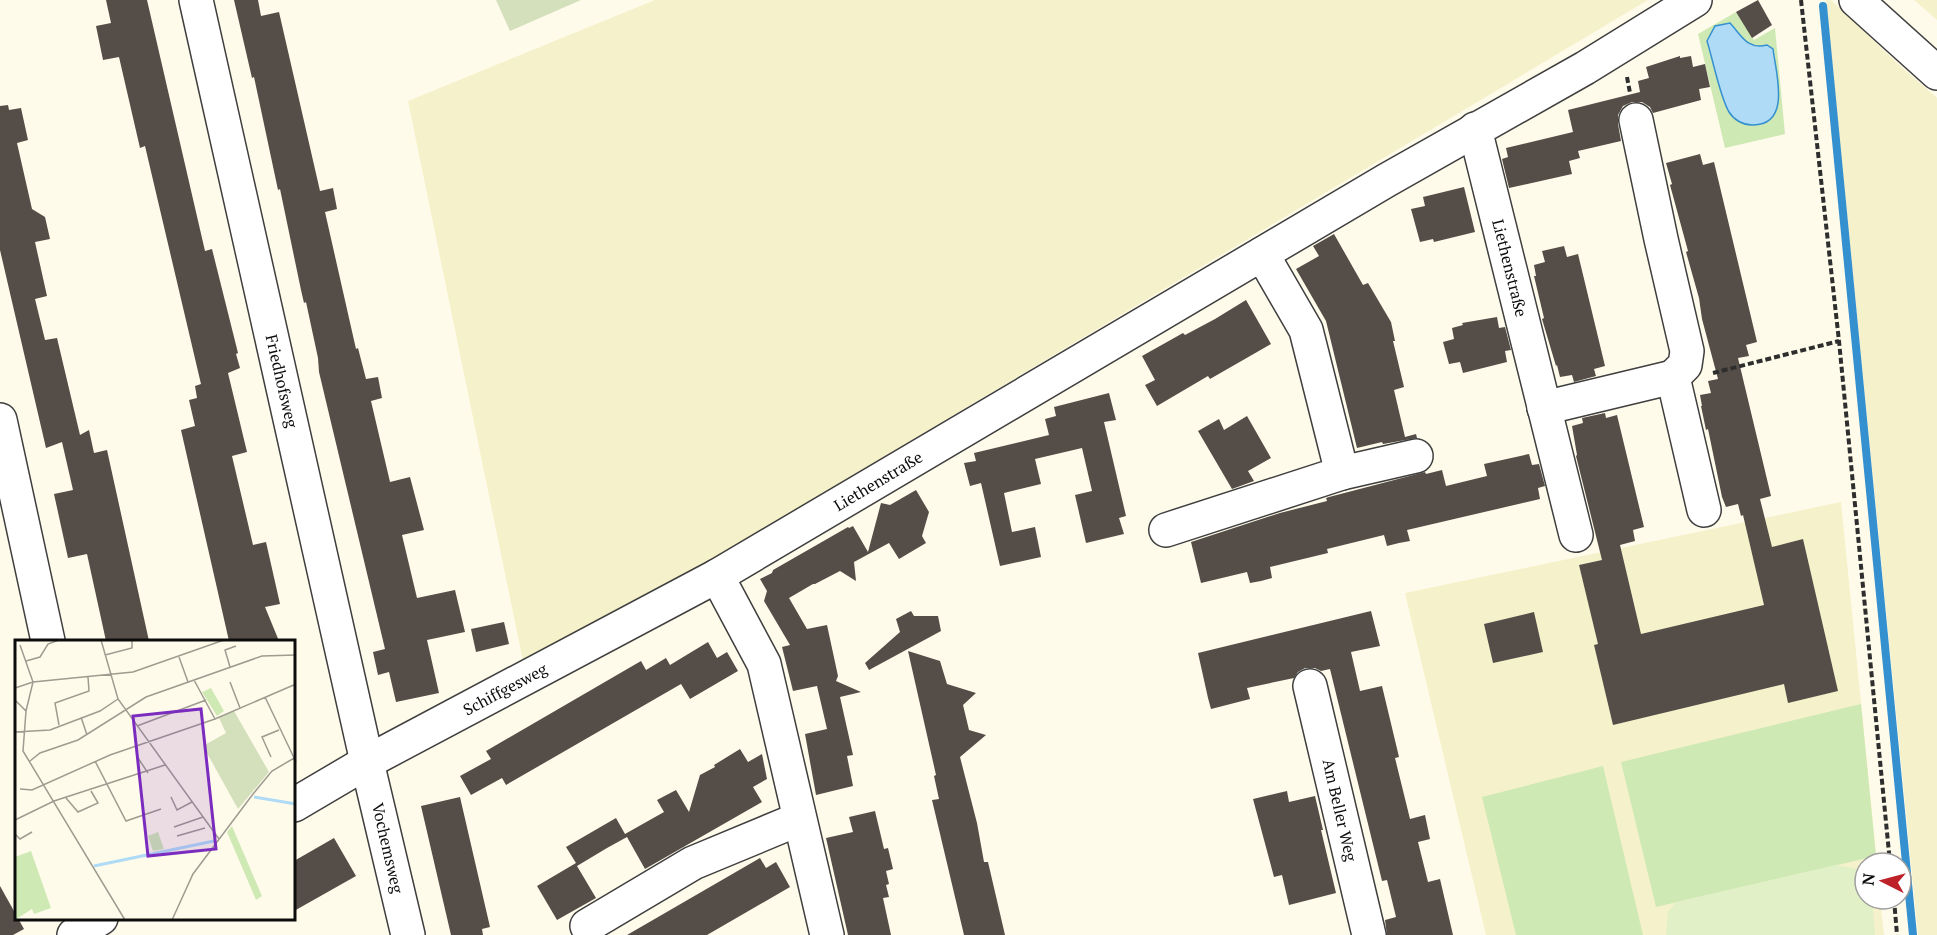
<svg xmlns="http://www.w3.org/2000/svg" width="1937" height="935" viewBox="0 0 1937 935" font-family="'PT Serif',serif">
<rect width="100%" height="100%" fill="#fffbea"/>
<!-- farmland -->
<g fill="#f5f1cb">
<polygon points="655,0 1648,0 525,671 408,101"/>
<polygon points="1826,0 1831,0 1898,64 1937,98 1937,935 1918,935"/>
<polygon points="1915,0 1937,0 1937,20 1914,0"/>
<polygon points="1841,502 1877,863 1865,863 1865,899 1880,899 1884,935 1486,935 1405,593"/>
</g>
<!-- green -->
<g fill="#cfe9b4">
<polygon points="1736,12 1754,40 1775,28 1785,134 1725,148 1698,34"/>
<polygon points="1861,704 1876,856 1656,907 1621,762"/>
<polygon points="1603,766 1643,935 1516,935 1482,797"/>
</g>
<!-- cemetery -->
<polygon fill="#d4e0bc" points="496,0 581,0 510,31"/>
<!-- pitch -->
<polygon fill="#e1f0c6" points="1836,865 1858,869 1865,876 1865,899 1872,899 1875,935 1666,935 1668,912 1676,902"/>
<!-- water -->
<path fill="#afdbf7" stroke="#3590cf" stroke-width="1.5" d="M1730,23C1742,36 1747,50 1767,45L1773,49C1776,73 1792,126 1752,125C1743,125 1734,120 1729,112C1720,97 1713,60 1707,41L1715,26Z"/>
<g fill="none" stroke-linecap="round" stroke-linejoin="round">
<!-- stream -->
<polyline stroke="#3590cf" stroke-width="8" points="1823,6 1913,935"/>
</g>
<!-- building -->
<g fill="#544d48">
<polygon points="106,0 147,0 205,251 212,249 238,353 236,354 240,368 228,373 247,452 232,456 253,545 266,542 280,604 265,607 279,641 229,641 181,430 195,426 189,400 197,398 195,386 201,384 145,146 140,148 119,57 103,60 96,26 111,23"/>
<polygon points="234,0 258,0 261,16 279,12 320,191 333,188 337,209 325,212 356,349 358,348 366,379 378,377 382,398 371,401 390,482 410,477 424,530 402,535 417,598 455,590 465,632 427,640 439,693 396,702 389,672 378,675 373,652 385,649 319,372 318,358 306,302 304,303 301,290 280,189 278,190 254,77 252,78"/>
<polygon points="1758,0 1772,25 1752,38 1736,12"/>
<polygon points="1680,56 1680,58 1691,56 1693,67 1705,64 1710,87 1699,89 1701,100 1653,113 1650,107 1642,102 1632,102 1623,106 1618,115 1618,124 1621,141 1578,151 1580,158 1569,161 1572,174 1509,188 1502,159 1508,157 1506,148 1573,132 1568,110 1640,92 1638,81 1649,78 1646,67"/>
<polygon points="8,105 9,110 21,108 28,140 17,143 32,209 45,217 50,239 35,242 47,296 35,299 45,340 57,338 80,435 89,430 94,453 107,450 149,641 106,641 87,554 68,558 54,494 73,490 62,442 46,448 0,250 0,106"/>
<polygon points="1700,154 1703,165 1714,162 1757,342 1746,345 1749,356 1738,358 1771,496 1760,499 1772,547 1803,539 1838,691 1788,703 1784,684 1613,725 1594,645 1598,644 1579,565 1602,560 1576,456 1577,455 1572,426 1583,423 1582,418 1605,413 1606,418 1617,415 1644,527 1633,530 1635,541 1620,545 1641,634 1764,605 1743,515 1741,516 1738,504 1726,507 1722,497 1708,429 1706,430 1701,406 1702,406 1700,395 1711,393 1708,381 1718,379 1702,319 1699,298 1686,252 1688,251 1670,185 1672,184 1666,163"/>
<polygon points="1464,187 1475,232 1434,242 1433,239 1420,242 1411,209 1425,206 1423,197"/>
<polygon points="1334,234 1363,285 1368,283 1391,322 1395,341 1393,341 1404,387 1394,390 1405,437 1416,434 1417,438 1383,444 1382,442 1357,448 1326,321 1296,269 1319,256 1313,246"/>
<polygon points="1564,246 1567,257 1578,254 1605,366 1594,369 1596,376 1574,382 1572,375 1560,377 1557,365 1556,366 1542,319 1544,318 1534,276 1536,276 1534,265 1545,262 1542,251"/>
<polygon points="1246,300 1271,344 1210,379 1208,376 1157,406 1145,385 1155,380 1142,356 1183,333 1185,335 1215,319"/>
<polygon points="1497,317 1499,328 1505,327 1511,350 1505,351 1507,362 1463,373 1460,362 1449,364 1443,342 1454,339 1452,328 1463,325 1462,323"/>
<polygon points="1109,393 1116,420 1104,422 1126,516 1119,518 1124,534 1086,543 1075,495 1092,491 1082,448 1035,459 1041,484 1004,493 1012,532 1035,527 1041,557 1000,566 981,483 970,486 964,463 976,461 974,453 1049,435 1045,419 1056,416 1054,407"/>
<polygon points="1247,416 1271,458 1248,471 1254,481 1232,489 1198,431 1219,419 1224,430"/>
<polygon points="1529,454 1532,465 1539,464 1545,486 1538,488 1540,499 1407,530 1410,541 1399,543 1387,546 1384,535 1327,549 1328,553 1270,567 1272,578 1261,581 1250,583 1247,572 1201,583 1191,542 1280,513 1327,501 1326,498 1329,497 1425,472 1426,474 1442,470 1446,486 1487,476 1484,464"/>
<polygon points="916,490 929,512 922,536 926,543 899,559 889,543 854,562 856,581 840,571 815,584 813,584 789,598 807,629 827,625 838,676 836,681 861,692 840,697 853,755 847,756 853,786 816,795 805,734 827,729 817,686 793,691 782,647 790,645 764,601 767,591 760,579 772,573 773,570 848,527 849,528 853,526 868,552 881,503 890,505"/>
<polygon points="911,611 914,616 938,616 941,631 869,670 865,663 900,632 896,619"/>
<polygon points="1371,611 1380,646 1351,652 1360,691 1382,686 1399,757 1395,758 1410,819 1425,815 1430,839 1418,842 1428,882 1440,879 1453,935 1387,935 1385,920 1396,917 1387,880 1382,881 1330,669 1321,671 1315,668 1305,668 1298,672 1294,678 1247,688 1250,699 1211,709 1208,698 1198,653"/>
<polygon points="1534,612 1543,652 1493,663 1484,624"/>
<polygon points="504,622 509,644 476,652 471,629"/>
<polygon points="708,642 717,658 727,652 738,671 690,699 681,684 506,785 502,778 471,795 460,776 491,759 486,751 641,661 646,670 666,658 670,665"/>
<polygon points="908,651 940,661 947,684 976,693 963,705 969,730 986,735 960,757 977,823 984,862 988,862 1005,935 964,935 932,800 939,799 934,776 936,775"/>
<polygon points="740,749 748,762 762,754 767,779 753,787 762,802 645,869 627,837 607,848 577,866 596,898 557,920 537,886 576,863 566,847 616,818 625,834 664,812 657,800 676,790 689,812 700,775 715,767 714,765"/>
<polygon points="1287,791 1289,802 1315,796 1323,830 1321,830 1336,893 1289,905 1282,875 1274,877 1253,799"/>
<polygon points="460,797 490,927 482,929 483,935 451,935 421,806"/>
<polygon points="875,811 884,849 888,848 893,869 886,871 889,884 886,885 889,897 883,898 891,935 848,935 826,838 853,832 849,817"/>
<polygon points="334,838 356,876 294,911 294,861"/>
<polygon points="760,858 766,868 776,862 790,887 707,935 627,935"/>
<polygon points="0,886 24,929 13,935 0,935"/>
</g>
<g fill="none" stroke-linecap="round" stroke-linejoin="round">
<!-- minor casing -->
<g stroke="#3f3f3f" stroke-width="36">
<g id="minor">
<polyline points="196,0 367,762 408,935"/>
<polyline points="1856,0 1937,73"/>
<polyline points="1636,120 1661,239 1687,351 1685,365 1673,377 1704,510"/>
<polyline points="1475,129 1576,535"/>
<polyline points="1544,408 1673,377"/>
<polyline points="0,420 48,641"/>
<polyline points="1342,473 1416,456"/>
<polyline points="1166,530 1342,473 1306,330 1262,254"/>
<polyline points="717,576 764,664 827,935"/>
<polyline points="1310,686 1369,935"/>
<polyline points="294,805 367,762 717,576 1387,180 1585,68 1695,0"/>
<polyline points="587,926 693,863 799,819"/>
<polyline points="74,935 101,918"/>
</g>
</g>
<!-- path -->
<g stroke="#2e2e2e" stroke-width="4" stroke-dasharray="6 3" stroke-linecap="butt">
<polyline points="1801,0 1839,341 1890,863"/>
<polyline points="1627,77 1630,93"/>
<polyline points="1713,373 1839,341"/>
<polyline points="1894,899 1897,935"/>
</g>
<!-- minor -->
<use href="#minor" stroke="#fff" stroke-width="33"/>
</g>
<g text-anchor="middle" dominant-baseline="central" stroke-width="6" stroke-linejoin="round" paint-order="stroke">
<!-- street labels -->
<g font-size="16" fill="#0c0c0c" stroke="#fff">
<text transform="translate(1510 268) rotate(76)">Liethenstraße</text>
<text transform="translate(282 381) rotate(77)">Friedhofsweg</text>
<text transform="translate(878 481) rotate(-31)">Liethenstraße</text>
<text transform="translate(505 689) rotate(-28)">Schiffgesweg</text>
<text transform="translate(1340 810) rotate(77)">Am Beller Weg</text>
<text transform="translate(388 848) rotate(77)">Vochemsweg</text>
</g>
</g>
<!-- overview -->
<g transform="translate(15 640)">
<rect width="280" height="280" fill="#fffbea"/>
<path d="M196,48L209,71L202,76L187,52ZM217,186L247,256L241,260L212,192ZM143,192L149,209L138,211L133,196ZM16,211L36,268L19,274L17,269L0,280V217Z" fill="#cfe9b4"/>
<path d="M219,71L254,132L223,169L188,106L211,93L204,78Z" fill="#d4e0bc"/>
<path fill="none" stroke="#afdbf7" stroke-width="3" d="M239,157L281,164M79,226L199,201"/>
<path fill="none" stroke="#9e9b91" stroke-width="1.5" d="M86,0L103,59L204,199M5,5L18,42L11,71M90,15L117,8V0M164,17L173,42M11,21L25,17L33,4L44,0M215,27L210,10L221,6M179,40L200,79M215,42L225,68M0,48L18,42L118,32L209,0M250,57L281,122M0,60L11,71L8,111L110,280M66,77L72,95M44,85L40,63L74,51L73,37M122,86L191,60M0,92L35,90L85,71L103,59M256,117L247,97L264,90M123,118L133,133M15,121L25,113L63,100L131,57L247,16L281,15M80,121L111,181L146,169M5,149L17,150L95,115L200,79L281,44M156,157L162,170L177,162M51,158L63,172L83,163L76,151M0,180L39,161L150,125M159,187L188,177M0,194L5,199L17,192M162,196L190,188M157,280L178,234L238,154L257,131L281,117"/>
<path fill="#7b2cbf" fill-opacity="0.15" stroke="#7b2cbf" stroke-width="3" d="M186,69L201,209L133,216L118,76Z"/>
<rect width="280" height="280" fill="none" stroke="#0c0c0c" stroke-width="3"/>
</g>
<!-- north arrow -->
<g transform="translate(1883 881) rotate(276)"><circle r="28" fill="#ffffff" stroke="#9e9e9e" stroke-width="1.5"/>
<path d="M0-4.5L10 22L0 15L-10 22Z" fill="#bd2229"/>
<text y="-9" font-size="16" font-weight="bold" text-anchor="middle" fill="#0c0c0c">N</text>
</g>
</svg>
